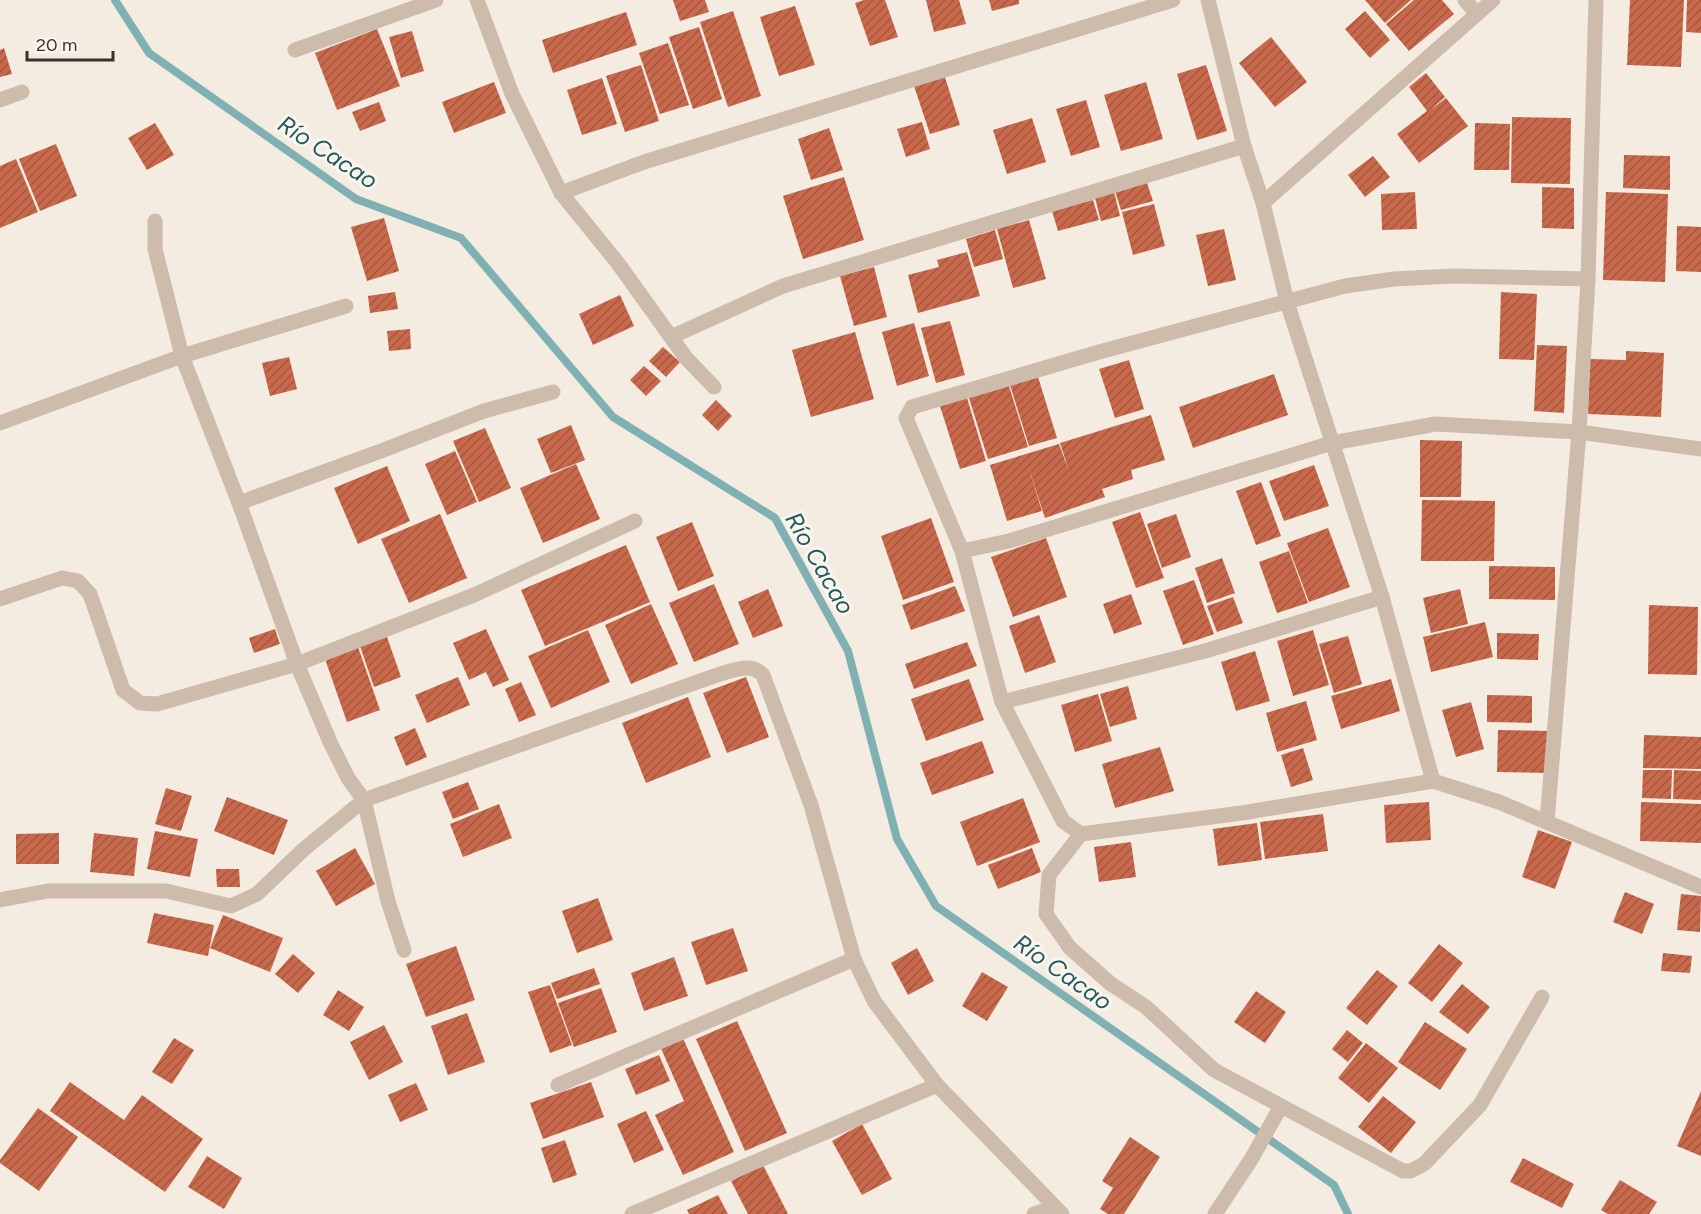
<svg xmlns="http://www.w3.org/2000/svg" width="1701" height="1214" viewBox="0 0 1701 1214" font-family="Figtree,sans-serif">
<defs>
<pattern id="building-hatch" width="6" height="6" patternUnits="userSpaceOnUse" patternTransform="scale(1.5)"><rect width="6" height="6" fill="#c8694b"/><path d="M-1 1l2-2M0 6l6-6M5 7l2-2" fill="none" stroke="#a4573f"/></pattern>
</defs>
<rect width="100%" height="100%" fill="#f4ebe1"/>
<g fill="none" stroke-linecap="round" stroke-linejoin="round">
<!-- stream -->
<polyline stroke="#7fb0b2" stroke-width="8" points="115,0 149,53 356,199 461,238 613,417 775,518 848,651 897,839 936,906 1334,1185 1348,1214"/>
</g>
<!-- building -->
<g fill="url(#building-hatch)">
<polygon points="673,0 705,0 709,12 680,21"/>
<polygon points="864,0 885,0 898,37 870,46 855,3"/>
<polygon points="926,0 959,0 966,24 934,32"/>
<polygon points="989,0 1019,0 1019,4 992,11"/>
<polygon points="1365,0 1411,0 1385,23"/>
<polygon points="1414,0 1442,0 1454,14 1409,51 1386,24"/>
<polygon points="1630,0 1684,0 1681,67 1627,65"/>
<polygon points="1687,0 1701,0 1701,33 1686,32"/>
<polygon points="795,6 815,65 779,76 760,17"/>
<polygon points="733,11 761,96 728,107 700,22"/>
<polygon points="1365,11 1390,40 1370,58 1345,29"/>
<polygon points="626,12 637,45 553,73 542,40"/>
<polygon points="699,27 722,99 693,109 669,37"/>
<polygon points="377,29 400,86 337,110 315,53"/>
<polygon points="412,31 424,71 401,78 389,37"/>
<polygon points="1271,37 1307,82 1275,107 1239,63"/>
<polygon points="668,43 689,105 660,114 639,53"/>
<polygon points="4,48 12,74 0,77 0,50"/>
<polygon points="641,65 659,121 625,132 606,76"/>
<polygon points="1206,65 1227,131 1197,140 1177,74"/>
<polygon points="1426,73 1445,97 1430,110 1446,98 1468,126 1419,163 1397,134 1427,111 1409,87"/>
<polygon points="944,74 960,125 930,134 913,83"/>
<polygon points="602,78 617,124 582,135 567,90"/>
<polygon points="494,82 506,113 454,133 442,102"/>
<polygon points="1146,82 1163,139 1121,151 1104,95"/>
<polygon points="1086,100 1100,147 1071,156 1056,109"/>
<polygon points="379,102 386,121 360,131 352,112"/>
<polygon points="1512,117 1571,118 1570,184 1511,183"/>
<polygon points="1032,118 1046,162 1007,174 993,130"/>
<polygon points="922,122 930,149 906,157 897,129"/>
<polygon points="155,123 174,155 147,170 128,138"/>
<polygon points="1475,123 1510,124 1509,170 1474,170"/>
<polygon points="829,128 843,170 811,180 798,139"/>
<polygon points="56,144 77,196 40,211 19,159"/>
<polygon points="1624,155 1670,156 1670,190 1623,188"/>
<polygon points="1373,156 1390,177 1365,197 1348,175"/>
<polygon points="16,159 38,212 0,228 0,166"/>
<polygon points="844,177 864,240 803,259 783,196"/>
<polygon points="1147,183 1153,201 1121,210 1115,191"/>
<polygon points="1542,187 1574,188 1574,229 1542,228"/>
<polygon points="1114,192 1120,216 1101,221 1095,198"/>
<polygon points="1415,192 1417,229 1382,230 1381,194"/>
<polygon points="1606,192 1668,194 1665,282 1603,280"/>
<polygon points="1093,200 1099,220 1058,231 1052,211"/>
<polygon points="1154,204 1165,246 1133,255 1122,212"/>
<polygon points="384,218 399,271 367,281 351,227"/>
<polygon points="1029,220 1046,279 1013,288 997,229"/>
<polygon points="1677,226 1701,227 1701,272 1676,271"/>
<polygon points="1224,229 1236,280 1208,286 1196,235"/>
<polygon points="995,230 1003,259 974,267 966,239"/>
<polygon points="967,252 980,296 918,313 908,275 939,267 937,260"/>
<polygon points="874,267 887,317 854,326 840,276"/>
<polygon points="395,292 398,309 370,313 368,296"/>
<polygon points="1501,292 1537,294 1534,360 1499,359"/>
<polygon points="620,295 634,326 593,345 579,314"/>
<polygon points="950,321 965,375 936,383 921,328"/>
<polygon points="914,323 929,376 897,386 882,332"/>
<polygon points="410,329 411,349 389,351 387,331"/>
<polygon points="855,332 874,399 811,417 792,350"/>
<polygon points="1537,345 1567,346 1564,413 1534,411"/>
<polygon points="663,347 680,362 666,377 649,361"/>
<polygon points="1626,351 1664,353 1661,417 1588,414 1590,359 1626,360"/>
<polygon points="289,357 297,389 270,396 262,363"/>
<polygon points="1129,360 1144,409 1115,418 1099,369"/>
<polygon points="644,366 661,381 646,396 630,380"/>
<polygon points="1274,374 1288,415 1193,448 1179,407"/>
<polygon points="1038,377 1057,438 1029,446 1010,385"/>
<polygon points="1009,386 1028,447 988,459 969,398"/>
<polygon points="967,398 986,461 960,469 940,406"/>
<polygon points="716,400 732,416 718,431 702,415"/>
<polygon points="1151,415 1165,460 1131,470 1133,479 1102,489 1105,497 1045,518 1027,463 1042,511 1007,521 990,465 1059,444 1069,471 1060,443"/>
<polygon points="571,425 585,460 551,473 537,439"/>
<polygon points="485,428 511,488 479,502 453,441"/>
<polygon points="1420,440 1462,441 1461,497 1420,497"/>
<polygon points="455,451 477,502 447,515 425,464"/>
<polygon points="576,464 600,519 543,543 520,488"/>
<polygon points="1314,465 1329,506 1284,521 1269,481"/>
<polygon points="387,466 410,521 358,544 334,488"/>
<polygon points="1261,482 1281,536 1256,545 1236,491"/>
<polygon points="1422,500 1495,501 1494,561 1421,561"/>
<polygon points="1140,512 1164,578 1136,588 1112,522"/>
<polygon points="440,514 467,578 409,603 381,539"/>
<polygon points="1176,514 1191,557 1162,568 1147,524"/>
<polygon points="931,518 954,582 903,600 881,536"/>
<polygon points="692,522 714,576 678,591 656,537"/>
<polygon points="1328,528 1350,587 1309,602 1287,543"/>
<polygon points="1046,538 1067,597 1013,617 991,557"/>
<polygon points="626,545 650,602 545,646 521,590"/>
<polygon points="1289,551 1308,603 1277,613 1259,562"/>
<polygon points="1222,558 1235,593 1207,603 1195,568"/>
<polygon points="1489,566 1555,567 1555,600 1489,599"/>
<polygon points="1194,580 1214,634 1183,645 1163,591"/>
<polygon points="714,584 739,644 694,662 669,603"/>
<polygon points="955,586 965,611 911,630 902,605"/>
<polygon points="768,589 783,626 753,638 738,602"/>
<polygon points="1460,589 1468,624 1431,633 1423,598"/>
<polygon points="1131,594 1142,624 1114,634 1103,604"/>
<polygon points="1233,597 1243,623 1217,632 1207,606"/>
<polygon points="651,604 678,664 631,684 605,625"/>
<polygon points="1649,605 1698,607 1697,675 1648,674"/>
<polygon points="1039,615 1056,662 1025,673 1009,626"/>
<polygon points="1485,622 1493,657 1431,672 1423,637"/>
<polygon points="275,629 280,644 254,653 249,638"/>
<polygon points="486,629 509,680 493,687 486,672 469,680 453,643"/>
<polygon points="588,630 610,682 551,708 528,656"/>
<polygon points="1313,630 1329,685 1293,696 1277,641"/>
<polygon points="1497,633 1539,634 1538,660 1497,659"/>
<polygon points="1348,636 1362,684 1334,693 1319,644"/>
<polygon points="387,637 401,677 374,687 360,646"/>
<polygon points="967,642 977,666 914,689 905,664"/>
<polygon points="358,647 380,710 347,722 325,659"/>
<polygon points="1255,651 1270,701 1236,711 1221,662"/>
<polygon points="458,677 470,705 427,723 415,695"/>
<polygon points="746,677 769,737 727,753 703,693"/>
<polygon points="969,679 984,720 926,741 911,699"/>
<polygon points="1391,679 1400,711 1341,729 1331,696"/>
<polygon points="521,682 536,715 519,722 505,689"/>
<polygon points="1128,686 1137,719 1110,727 1100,694"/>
<polygon points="1098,694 1112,741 1075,752 1061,705"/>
<polygon points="1487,695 1532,696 1532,723 1487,722"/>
<polygon points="688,697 711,757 646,783 622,723"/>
<polygon points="1306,701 1317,740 1277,752 1266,713"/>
<polygon points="1471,702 1484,749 1456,757 1442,710"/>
<polygon points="415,728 427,757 406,766 394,737"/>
<polygon points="1498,730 1550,731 1549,773 1497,772"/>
<polygon points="1644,735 1701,737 1701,769 1643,768"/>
<polygon points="982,741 994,773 932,795 920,763"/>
<polygon points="1160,747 1174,791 1115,808 1102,764"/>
<polygon points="1303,748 1313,780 1291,787 1281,755"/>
<polygon points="1643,770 1672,770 1671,799 1642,798"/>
<polygon points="1674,770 1701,771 1701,800 1673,799"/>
<polygon points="468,782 479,809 453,819 442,792"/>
<polygon points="166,788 192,796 181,831 155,824"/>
<polygon points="227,797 288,820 274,855 214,831"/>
<polygon points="1023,798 1040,842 977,866 960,822"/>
<polygon points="1429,802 1431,840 1386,843 1384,805"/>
<polygon points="1641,802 1701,804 1701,843 1640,841"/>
<polygon points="499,804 512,838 463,857 450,824"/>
<polygon points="1323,814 1328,851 1265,859 1260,822"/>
<polygon points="1257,823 1262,860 1218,866 1213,829"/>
<polygon points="1538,830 1572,842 1555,889 1522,877"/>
<polygon points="155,831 198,839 190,877 147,869"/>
<polygon points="59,833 59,864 16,864 16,834"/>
<polygon points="94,833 138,838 134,876 90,872"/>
<polygon points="1131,842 1136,877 1099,882 1094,847"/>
<polygon points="355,848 375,884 336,906 316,871"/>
<polygon points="1032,848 1041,872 998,889 988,865"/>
<polygon points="216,869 239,869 240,887 217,887"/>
<polygon points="1625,892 1654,904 1642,934 1613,922"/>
<polygon points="1681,894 1701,896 1700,932 1677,930"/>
<polygon points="598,898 613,940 577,953 562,911"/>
<polygon points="154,913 214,925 208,956 147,943"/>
<polygon points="223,915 283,938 270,972 210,948"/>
<polygon points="733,928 748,971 706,985 691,942"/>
<polygon points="1439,944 1463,963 1432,1002 1408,983"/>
<polygon points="456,946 475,1000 426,1017 406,964"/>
<polygon points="917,948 934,981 908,995 891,963"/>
<polygon points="1663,953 1692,956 1690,973 1661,971"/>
<polygon points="293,954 315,973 298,993 275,974"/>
<polygon points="674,957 688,996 644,1011 631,973"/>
<polygon points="594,968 600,984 557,999 551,983"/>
<polygon points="1377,970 1398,986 1367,1025 1346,1008"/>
<polygon points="982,972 1008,987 987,1021 962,1006"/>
<polygon points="1462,984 1490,1007 1468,1034 1439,1012"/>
<polygon points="550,985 572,1045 550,1053 528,992"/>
<polygon points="601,988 617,1032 574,1047 558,1003"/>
<polygon points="338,990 364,1007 349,1031 323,1015"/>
<polygon points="1256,991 1286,1012 1265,1043 1234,1022"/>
<polygon points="467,1013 485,1062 448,1075 431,1026"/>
<polygon points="737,1021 787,1133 745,1151 696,1039"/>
<polygon points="1425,1022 1467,1049 1440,1090 1398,1062"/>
<polygon points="384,1025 403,1062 369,1080 350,1042"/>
<polygon points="1347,1030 1363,1043 1348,1062 1332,1049"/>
<polygon points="682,1036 734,1152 683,1175 655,1115 684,1101 660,1046"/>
<polygon points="174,1038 194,1050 172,1084 152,1072"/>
<polygon points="1366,1043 1398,1068 1369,1103 1338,1078"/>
<polygon points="659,1055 670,1081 636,1095 625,1069"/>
<polygon points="70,1082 124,1120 142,1095 203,1139 165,1192 50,1111"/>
<polygon points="591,1082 604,1117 543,1139 530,1103"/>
<polygon points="416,1083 428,1110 400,1122 388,1095"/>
<polygon points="1701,1091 1701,1156 1677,1146"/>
<polygon points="1383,1096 1416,1122 1391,1153 1358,1127"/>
<polygon points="38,1108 78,1137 39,1191 0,1163 0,1160"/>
<polygon points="646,1111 664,1150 634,1163 617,1124"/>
<polygon points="862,1124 892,1179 862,1195 832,1141"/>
<polygon points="1130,1137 1160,1157 1124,1214 1108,1214 1100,1209 1113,1188 1102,1181"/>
<polygon points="565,1140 577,1175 553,1183 541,1148"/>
<polygon points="207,1156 242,1178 224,1209 188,1187"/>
<polygon points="1523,1158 1574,1184 1562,1208 1510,1182"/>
<polygon points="763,1165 788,1214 748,1214 731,1181"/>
<polygon points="1620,1180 1657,1202 1649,1214 1608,1214 1601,1210"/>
<polygon points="718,1195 728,1214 689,1214 687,1210"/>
</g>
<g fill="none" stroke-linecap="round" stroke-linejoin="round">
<!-- minor -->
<g stroke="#cdbbac" stroke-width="15">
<polyline points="477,0 512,94 561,193 617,262 686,358 714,387"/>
<polyline points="1208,0 1244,146 1263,203 1287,302 1382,597 1433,781"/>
<polyline points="1465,0 1477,14"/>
<polyline points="295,50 436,0"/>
<polyline points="0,100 22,92"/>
<polyline points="561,193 644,162 1173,0"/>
<polyline points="1263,203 1493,0"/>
<polyline points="155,221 155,249 182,356 239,503 297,664 330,742 348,778 364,800 388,901 404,950"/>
<polyline points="1588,279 1453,276 1394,279 1345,286 1099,352 912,407 906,418 962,551 1002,702 1063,821 1081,834 1242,813 1433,781 1499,802 1701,887"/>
<polyline points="671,337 783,286 1244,146"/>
<polyline points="0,423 182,356 346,306"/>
<polyline points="239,503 381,451 484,411 553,392"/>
<polyline points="962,551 1009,541 1332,443 1436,424 1579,432 1701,449"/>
<polyline points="0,599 62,578 78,581 90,594 123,690 140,703 157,704 297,664 474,595 635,521"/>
<polyline points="1002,702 1205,651 1382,597"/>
<polyline points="1547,822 1579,432 1588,279 1596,0"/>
<polyline points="1081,834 1049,875 1046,914 1070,948 1111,984 1146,1007 1214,1070 1403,1171 1411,1171 1424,1164 1480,1105 1542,997"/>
<path d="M0,900L48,891H166L231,906L257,894L304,849L364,800L720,674C735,670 751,662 763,675L811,805L854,959L874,1001L937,1085L1062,1214"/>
<polyline points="558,1085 854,959"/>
<polyline points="632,1214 937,1085"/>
<polyline points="1034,1214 1055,1207"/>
<polyline points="1215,1214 1252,1158 1281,1106"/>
</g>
</g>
<g text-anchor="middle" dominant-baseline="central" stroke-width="6" stroke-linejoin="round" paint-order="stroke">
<!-- water labels -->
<g font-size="24" font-style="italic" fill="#1f5a5e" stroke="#fbf5ee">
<text transform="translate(328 152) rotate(33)">Río Cacao</text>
<text transform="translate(820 563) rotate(60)">Río Cacao</text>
<text transform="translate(1063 972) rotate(35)">Río Cacao</text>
</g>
</g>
<!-- scale -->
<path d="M27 51v9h86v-9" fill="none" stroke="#3b302b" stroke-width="3"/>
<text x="36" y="51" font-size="18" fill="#3b302b" stroke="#fbf5ee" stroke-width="4.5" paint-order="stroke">20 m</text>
</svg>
